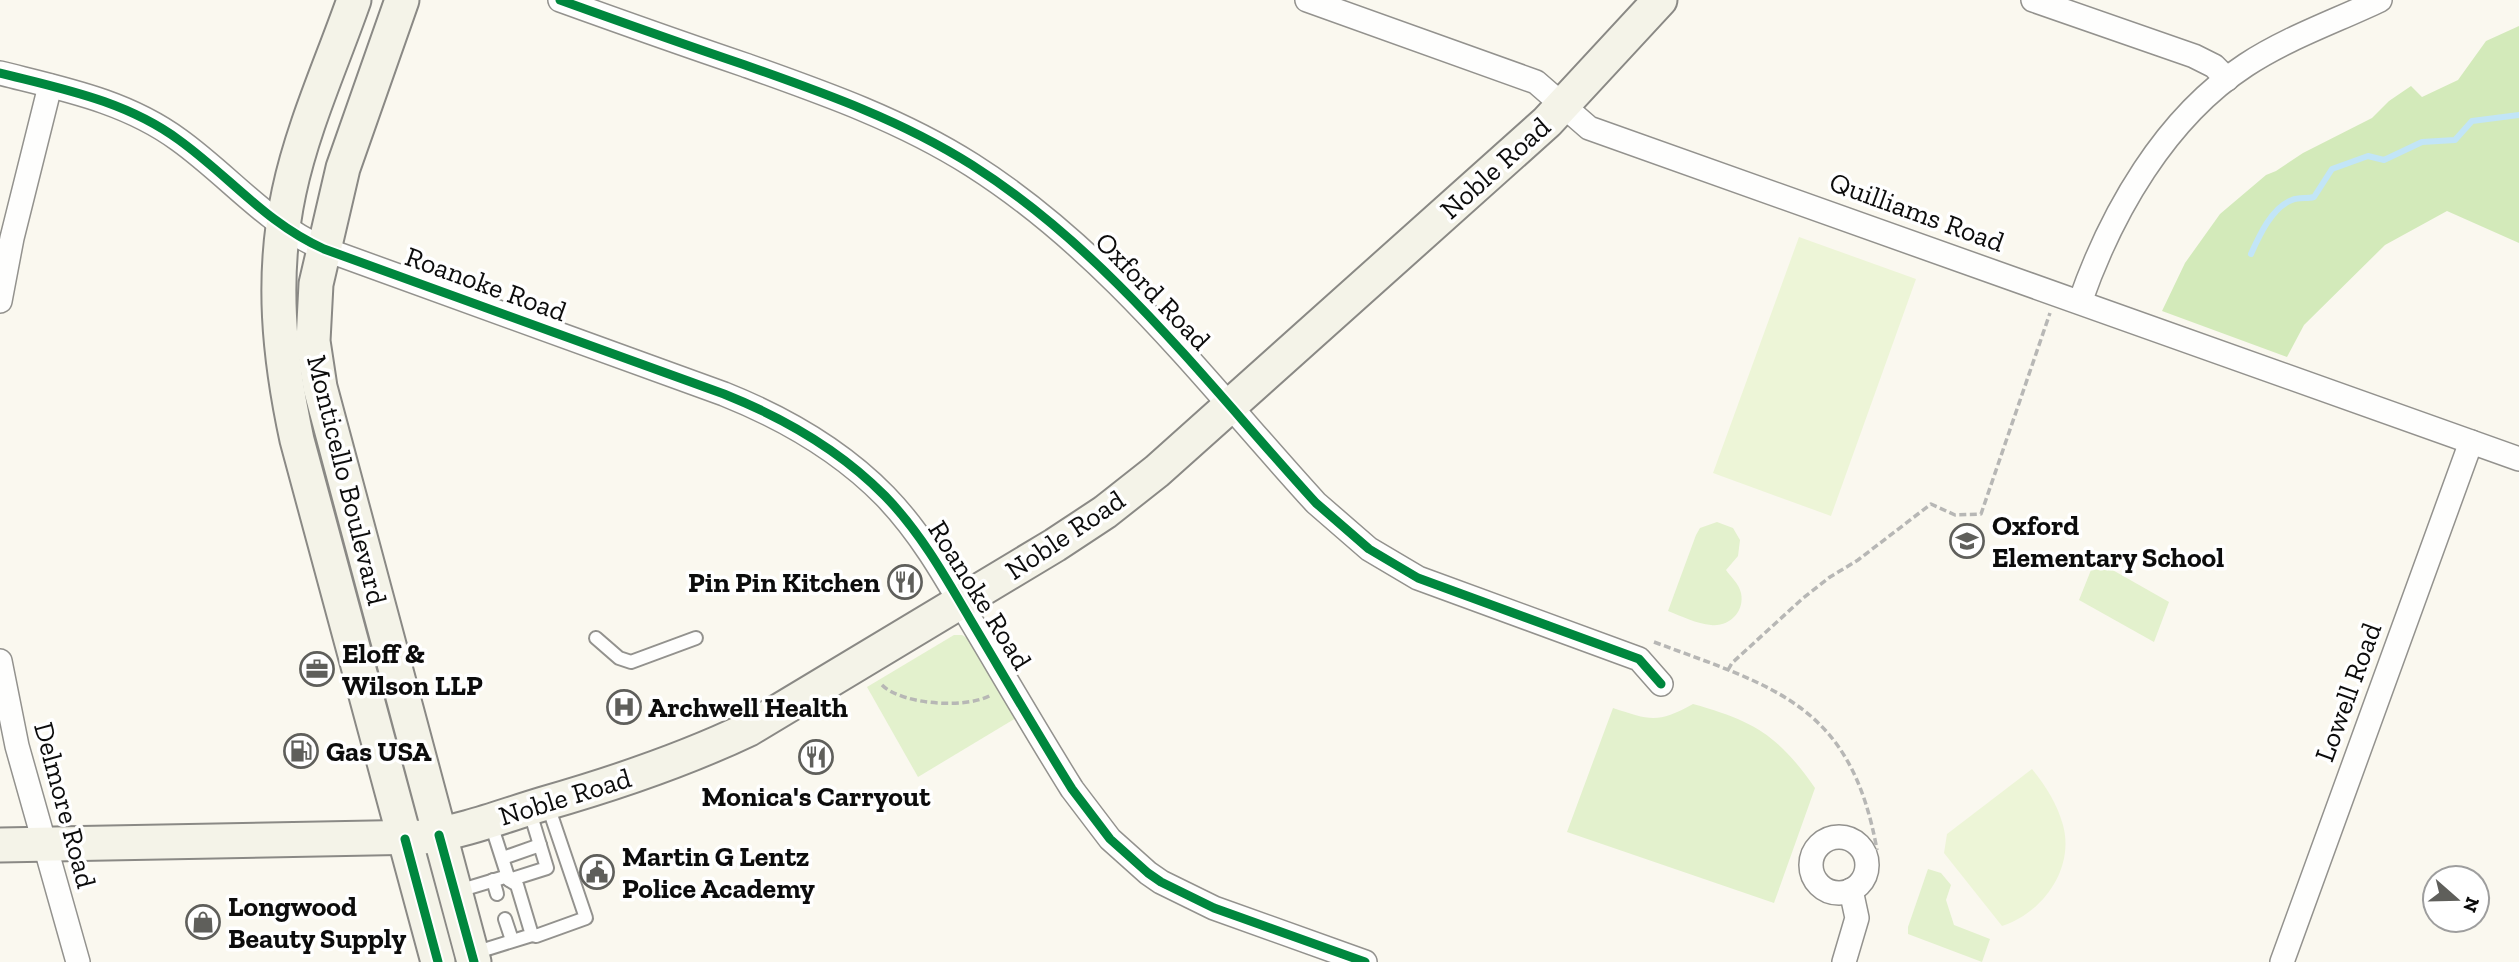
<svg xmlns="http://www.w3.org/2000/svg" width="2519" height="962" viewBox="0 0 2519 962" font-family="'Zilla Slab',serif">
<rect width="100%" height="100%" fill="#faf8ef"/>
<!-- green -->
<g fill="#e3f1cd">
<path d="M1717,522L1733,528L1740,540L1738,556L1726,570C1731,577 1739,584 1741,593C1745,612 1729,627 1711,625C1697,624 1681,616 1668,611L1696,535L1700,528Z"/>
<polygon points="2095,560 2169,602 2154,642 2079,600"/>
<polygon points="954,635 962,635 970,640 1016,718 918,777 867,687"/>
<path d="M1693,704C1754,721 1778,735 1815,788L1774,903L1567,832L1613,708C1650,720 1657,724 1693,704Z"/>
<polygon points="1928,869 1941,873 1951,885 1946,900 1954,925 1990,939 1982,962 1908,934 1908,927"/>
</g>
<!-- forest -->
<polygon fill="#d3eaba" points="2519,26 2519,243 2447,211 2385,245 2304,325 2287,357 2162,311 2185,263 2220,214 2266,175 2276,171 2303,153 2372,118 2389,101 2411,86 2422,97 2458,80 2486,41"/>
<!-- pitch -->
<g fill="#edf5d7">
<polygon points="1799,237 1916,279 1831,516 1713,473"/>
<path d="M2032,769C2046,786 2057,804 2063,825C2075,869 2042,913 2002,926L1944,853L1947,834Z"/>
</g>
<g fill="none" stroke-linecap="round" stroke-linejoin="round">
<!-- stream -->
<path stroke="#c2e5f7" stroke-width="6" d="M2251,254C2259,236 2272,207 2292,200C2299,197 2307,199 2314,197L2332,169L2368,156L2384,160L2422,142L2455,140L2472,121L2519,115"/>
<!-- service casing -->
<g stroke="#93928e" stroke-width="16">
<g id="service">
<polyline points="596,638 619,658 631,662 696,638"/>
<polyline points="503,858 540,845"/>
<polyline points="493,880 497,894"/>
<polyline points="509,880 547,868 529,809"/>
<polyline points="455,892 508,876"/>
<polyline points="505,919 512,940"/>
<polyline points="532,935 536,936 586,918 547,803"/>
<polyline points="474,953 532,935 517,885 509,880 490,821"/>
</g>
</g>
<!-- minor casing -->
<g stroke="#93928e" stroke-width="26">
<g id="minor">
<path d="M560,0C621,22 683,44 745,65C824,93 901,120 972,165C1109,252 1208,385 1316,503L1369,549L1418,578L1639,659L1661,684"/>
<polyline points="1307,0 1536,82 1589,128 2519,459"/>
<polyline points="2033,0 2194,56 2214,66 2227,79"/>
<path d="M0,73C63,89 126,101 179,140C229,176 267,224 324,249L724,394C784,418 839,449 885,496C920,532 945,576 970,619C1004,676 1037,733 1072,789L1110,839L1148,873L1161,882L1214,908L1365,962"/>
<polyline points="0,301 12,238 50,86"/>
<path d="M2080,302C2111,213 2165,118 2246,65C2287,38 2336,21 2380,0"/>
<polyline points="0,661 17,746 78,962"/>
<circle cx="1839" cy="865" r="28"/>
<polyline points="1844,962 1857,918 1851,890"/>
<polyline points="2282,962 2471,442"/>
</g>
</g>
<!-- secondary casing -->
<g stroke="#8a8985" stroke-width="37">
<g id="secondary">
<path d="M354,0C332,63 303,126 289,192C271,276 279,357 297,440L438,962"/>
<polyline points="402,0 343,168 316,284 313,341 320,387 474,962"/>
<path d="M0,845L424,837C465,831 503,816 543,804C613,784 682,761 749,729L1055,545L1105,512L1157,471L1547,122L1660,0"/>
</g>
</g>
<!-- path -->
<g stroke="#b7b7b5" stroke-width="3.5" stroke-dasharray="7 3.5" stroke-linecap="butt">
<path d="M1654,642C1777,688 1851,705 1877,850"/>
<polyline points="1728,670 1732,663 1802,599 1830,577 1858,560 1931,504 1955,515 1981,514 2050,313"/>
<path d="M882,685C902,705 967,709 991,695"/>
</g>
<!-- service -->
<use href="#service" stroke="#fefefd" stroke-width="12"/>
<!-- minor -->
<use href="#minor" stroke="#fefefd" stroke-width="23"/>
<!-- secondary -->
<use href="#secondary" stroke="#f4f3e8" stroke-width="33"/>
<!-- cycleway casing -->
<g stroke="#fff" stroke-width="13">
<g id="cycleway">
<path d="M560,0C621,22 683,44 745,65C824,93 901,120 972,165C1109,252 1208,385 1316,503L1369,549L1418,578L1639,659L1661,684"/>
<path d="M0,73C63,89 126,101 179,140C229,176 267,224 324,249L724,394C784,418 839,449 885,496C920,532 945,576 970,619C1004,676 1037,733 1072,789L1110,839L1148,873L1161,882L1214,908L1365,962"/>
<polyline points="439,835 474,962"/>
<polyline points="405,839 438,962"/>
</g>
</g>
<!-- cycleway -->
<use href="#cycleway" stroke="#00873e" stroke-width="9"/>
</g>
<!-- icons -->
<defs>
<g id="school-ring" transform="scale(1.75)"><circle r="9.5" fill="#fff" stroke="#5f5f5b" stroke-width="1.5"/><path d="M0-5L7-2L0 1L-7-2ZM-4 1L0 2.5L4 1V4Q0 6-4 4Z" fill="#5f5f5b"/></g>
<g id="restaurant-ring" transform="scale(1.75)"><circle r="9.5" fill="#fff" stroke="#5f5f5b" stroke-width="1.5"/><path d="M-5-6h1v4h1v-4h1v4h1v-4h1v5L-1.5 .5V6h-2V.5L-5-1ZM5-6V6H3V1.5H1.5Q1.5-4 5-6Z" fill="#5f5f5b"/></g>
<g id="office-ring" transform="scale(1.75)"><circle r="9.5" fill="#fff" stroke="#5f5f5b" stroke-width="1.5"/><path d="M-6-3h4V-5.5h4V-3h4V5H-6ZM-1-4.5V-3h2v-1.5ZM-6 0V1H6V0Z" fill="#5f5f5b"/></g>
<g id="hospital-ring" transform="scale(1.75)"><circle r="9.5" fill="#fff" stroke="#5f5f5b" stroke-width="1.5"/><path d="M-5-5h3v3.5h4V-5h3V5h-3V1.5h-4V5h-3Z" fill="#5f5f5b"/></g>
<g id="fuel-ring" transform="scale(1.75)"><circle r="9.5" fill="#fff" stroke="#5f5f5b" stroke-width="1.5"/><path d="M-5.5-6h7V0h2V4h1.3V-2.5L3-4.5l.8-.8L6-3V5H2.5V1h-1V6h-7ZM-4.2-4.7v3.2H.2V-4.7Z" fill="#5f5f5b"/></g>
<g id="civic-ring" transform="scale(1.75)"><circle r="9.5" fill="#fff" stroke="#5f5f5b" stroke-width="1.5"/><path d="M-.6-6.5H3V-4.5H.6V-3L4-1V1h2V6H-6V1h2V-1L-.6-3ZM-1.2 2.5V6h2.4V2.5Z" fill="#5f5f5b"/></g>
<g id="shop-ring" transform="scale(1.75)"><circle r="9.5" fill="#fff" stroke="#5f5f5b" stroke-width="1.5"/><path d="M-5-2.5h2.3a2.7 3.5 0 0 1 5.4 0H5L5.5 6h-11ZM-1.5-2.5h3a1.5 2.3 0 0 0-3 0Z" fill="#5f5f5b"/></g>
</defs>
<g fill-rule="evenodd">
<use href="#school-ring" x="1967" y="541"/>
<use href="#restaurant-ring" x="905" y="582"/>
<use href="#office-ring" x="317" y="669"/>
<use href="#hospital-ring" x="624" y="707"/>
<use href="#fuel-ring" x="301" y="751"/>
<use href="#restaurant-ring" x="816" y="757"/>
<use href="#civic-ring" x="597" y="872"/>
<use href="#shop-ring" x="203" y="922"/>
</g>
<g text-anchor="middle" dominant-baseline="central" stroke-width="7" stroke-linejoin="round" paint-order="stroke">
<!-- street labels -->
<g font-size="28" fill="#0c0c0c" stroke="#fff">
<text transform="translate(1495 168) rotate(-42)">Noble Road</text>
<text transform="translate(1917 212) rotate(20)">Quilliams Road</text>
<text transform="translate(486 284) rotate(20)">Roanoke Road</text>
<text transform="translate(1153 291) rotate(46)">Oxford Road</text>
<text transform="translate(347 480) rotate(76)">Monticello Boulevard</text>
<text transform="translate(1065 535) rotate(-34)">Noble Road</text>
<text transform="translate(980 595) rotate(58)">Roanoke Road</text>
<text transform="translate(2348 692) rotate(-70)">Lowell Road</text>
<text transform="translate(565 797) rotate(-17)">Noble Road</text>
<text transform="translate(65 805) rotate(75)">Delmore Road</text>
</g>
<!-- poi labels -->
<g font-size="28" font-weight="bold" fill="#0c0c0c" stroke="#fff" text-anchor="start">
<text x="1992" y="525">Oxford<tspan x="1992" dy="32">Elementary School</tspan></text>
<text x="880" y="582" text-anchor="end">Pin Pin Kitchen</text>
<text x="342" y="653">Eloff &amp;<tspan x="342" dy="32">Wilson LLP</tspan></text>
<text x="648" y="707">Archwell Health</text>
<text x="326" y="751">Gas USA</text>
<text x="816" y="796" text-anchor="middle">Monica's Carryout</text>
<text x="622" y="856">Martin G Lentz<tspan x="622" dy="32">Police Academy</tspan></text>
<text x="228" y="906">Longwood<tspan x="228" dy="32">Beauty Supply</tspan></text>
</g>
</g>
<!-- north arrow -->
<g transform="translate(2456 899) rotate(110)"><circle r="33" fill="#ffffff" stroke="#9e9e9e" stroke-width="2"/>
<path d="M0-5L12 26L0 18L-12 26Z" fill="#5f5f5b"/>
<text y="-10" font-size="19" font-weight="bold" text-anchor="middle" fill="#0c0c0c">N</text>
</g>
</svg>
